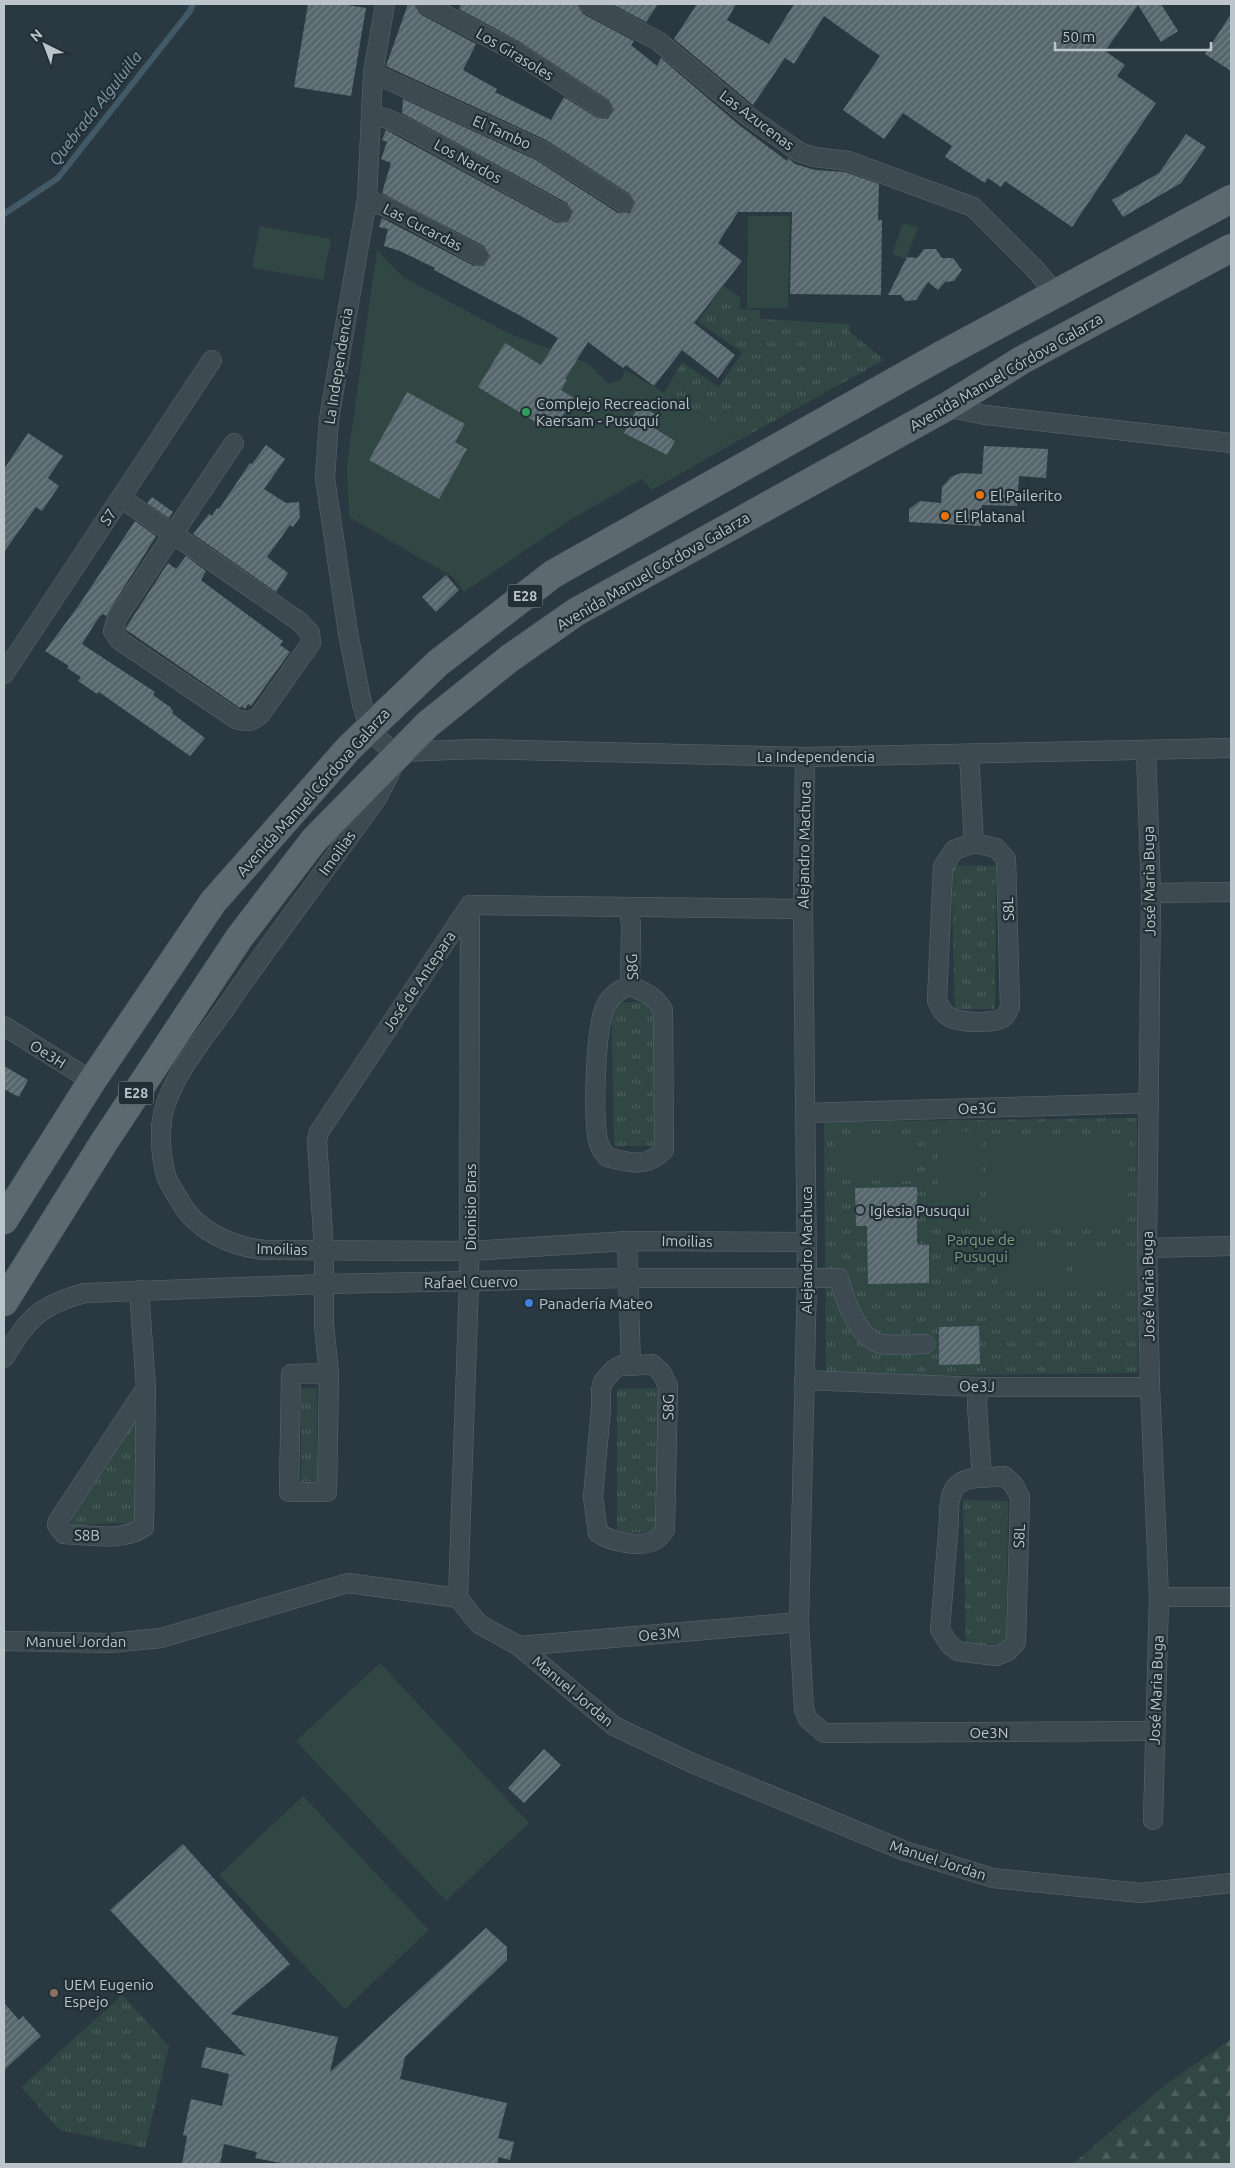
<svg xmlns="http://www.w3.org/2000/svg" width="1235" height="2168" viewBox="0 0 1235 2168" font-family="Ubuntu,sans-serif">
<defs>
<pattern id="grass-tufts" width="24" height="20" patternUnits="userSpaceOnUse" patternTransform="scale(1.25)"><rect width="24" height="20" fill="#304743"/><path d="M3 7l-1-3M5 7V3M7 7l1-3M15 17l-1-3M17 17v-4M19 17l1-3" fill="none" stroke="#4c605d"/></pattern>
<pattern id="forest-firs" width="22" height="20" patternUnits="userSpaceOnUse" patternTransform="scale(1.25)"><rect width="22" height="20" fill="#304743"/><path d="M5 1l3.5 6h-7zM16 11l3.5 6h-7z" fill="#4c605d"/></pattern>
<pattern id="building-hatch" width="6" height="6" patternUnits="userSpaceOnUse" patternTransform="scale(1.25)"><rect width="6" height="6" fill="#56666d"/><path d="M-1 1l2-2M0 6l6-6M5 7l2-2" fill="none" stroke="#748187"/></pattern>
</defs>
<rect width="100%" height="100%" fill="#2a3941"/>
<!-- grass -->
<g fill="url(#grass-tufts)">
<polygon points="723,286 740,297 740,309 760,310 760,319 850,324 849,331 884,360 743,438 664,393 682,362 719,387 742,352 698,322"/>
<polygon points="951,865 996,866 995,1009 955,1009"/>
<polygon points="611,1002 656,1003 654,1146 614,1146"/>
<polygon points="1137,1118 1138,1373 826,1377 824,1122"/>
<polygon points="301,1388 317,1388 317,1481 301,1482"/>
<polygon points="660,1388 660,1532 617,1533 617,1389"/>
<polygon points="132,1422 138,1424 136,1520 130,1523 73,1525 69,1520"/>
<polygon points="963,1500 1008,1501 1006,1644 966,1644"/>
<polygon points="122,1995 169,2046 145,2148 60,2130 21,2087"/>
</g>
<!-- forest -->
<polygon fill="url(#forest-firs)" points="1231,2039 1231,2164 1073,2164 1165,2085"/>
<!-- pitch -->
<g fill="#304743">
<polygon points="748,216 790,216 788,308 747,308"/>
<polygon points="903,223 918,228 906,259 892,254"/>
<polygon points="260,226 331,239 323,280 252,268"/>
<polygon points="377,250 403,277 508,333 587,363 609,384 621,380 625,370 743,438 652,490 642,479 570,520 464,592 453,577 349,517 347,464"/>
<polygon points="938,1131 982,1132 980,1224 936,1223"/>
<polygon points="836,1136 917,1137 916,1181 835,1180"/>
<polygon points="989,1138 1129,1140 1127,1223 987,1221"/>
<polygon points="998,1249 1061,1250 1061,1289 997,1288"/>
<polygon points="1073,1249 1137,1249 1136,1287 1072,1286"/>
<polygon points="380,1663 529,1823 446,1901 296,1741"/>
<polygon points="303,1796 429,1930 345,2009 219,1875"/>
</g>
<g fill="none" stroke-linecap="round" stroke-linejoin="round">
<!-- stream -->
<polyline stroke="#425a68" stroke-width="6" points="4,214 58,178 190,11 193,4"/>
</g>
<!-- building -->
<g fill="url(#building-hatch)">
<polygon points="308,4 341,4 366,8 351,96 294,87"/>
<polygon points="408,4 414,5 420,14 476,44 463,70 497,89 495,92 551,120 564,97 597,118 608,119 614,110 609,100 520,42 459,9 461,4 577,4 583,14 634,41 631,45 657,66 661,58 739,125 787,161 788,158 795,164 815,170 845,172 879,184 878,220 882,220 881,295 790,294 792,212 738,212 718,243 742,261 694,323 735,355 718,378 682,350 654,386 626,365 623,368 588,342 565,379 567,380 561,390 574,398 557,425 546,418 542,426 478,387 505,343 541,365 558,338 521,316 434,270 435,268 400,251 384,246 388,229 379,227 382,218 474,266 484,266 490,256 484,246 382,193 391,163 381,159 387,142 382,140 386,130 557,223 568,222 573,212 567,203 402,113 403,99 536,160 618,213 630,213 635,203 630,194 546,140 386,66"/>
<polygon points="612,4 658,4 646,22"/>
<polygon points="697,4 736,4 727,20 769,44 794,4 1161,4 1178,31 1161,42 1138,5 1105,51 1125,65 1117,76 1156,103 1072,227 1005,181 1001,187 988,178 985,183 945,157 952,146 903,113 884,139 843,110 880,56 824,16 794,64 785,58 753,105 674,39"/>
<polygon points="1231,14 1231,71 1205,54"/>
<polygon points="1186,134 1206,147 1181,183 1123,217 1112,200 1159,173"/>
<polygon points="924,249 936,249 942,258 953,258 962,270 954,281 945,282 938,290 928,282 916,300 905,301 901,295 888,295 907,257 917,258"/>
<polygon points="407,392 465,424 455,442 467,449 439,499 369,460"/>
<polygon points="639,405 655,414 649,425 675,441 667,455 624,433"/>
<polygon points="28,433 63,456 48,478 59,486 42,511 36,507 4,552 4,469"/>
<polygon points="266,445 285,459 264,489 286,503 299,502 300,517 293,527 290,525 267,557 288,573 276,592 193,534 209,514 212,516 217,508 219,509 250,463 252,464"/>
<polygon points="984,446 1048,449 1046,478 1019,476 1017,506 982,505 981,526 909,522 909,509 920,501 941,503 942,487 951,477 961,473 982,474"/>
<polygon points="152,497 173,512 169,518 147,503"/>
<polygon points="135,521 156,536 106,616 103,614 99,617 82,644 155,692 153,695 170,707 173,711 172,713 205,738 190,756 99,692 97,694 78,681 81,677 67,668 69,666 45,651 79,605"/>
<polygon points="186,556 206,571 201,580 202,581 283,641 280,645 290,652 251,706 248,704 245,709 242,706 240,708 125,629 168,563 176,569"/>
<polygon points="446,575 459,590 436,612 422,597"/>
<polygon points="4,1066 28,1080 19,1097 4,1089"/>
<polygon points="917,1187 917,1245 929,1245 929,1283 868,1284 867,1226 856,1226 855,1188"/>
<polygon points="979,1326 980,1364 939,1365 939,1327"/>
<polygon points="544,1749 561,1765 524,1803 508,1788"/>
<polygon points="183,1844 290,1964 231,2014 338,2037 330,2072 486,1928 507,1947 507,1960 405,2057 400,2079 507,2103 498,2138 514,2142 510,2160 498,2157 498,2164 286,2164 255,2158 257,2152 224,2144 220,2164 182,2164 187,2136 183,2135 191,2099 222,2106 229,2074 201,2067 206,2047 246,2056 110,1910"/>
<polygon points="4,2003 19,2020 23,2016 41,2036 4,2070"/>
</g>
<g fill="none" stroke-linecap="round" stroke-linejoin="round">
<!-- street casing -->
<g stroke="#5c686e" stroke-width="20">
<g id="street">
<polyline points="385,4 373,73 367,199 329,419 325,478 348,633 362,704 369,727 377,738 388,747 401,752 475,749 805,757 1231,748"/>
<polyline points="425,4 514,51 603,109"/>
<polyline points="588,4 658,41 748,116 799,152 814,157 848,161 973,207 1035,269 1055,293"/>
<polyline points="373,73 541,150 624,203"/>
<polyline points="371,115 388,119 405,127 562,213"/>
<polyline points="367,199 395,211 479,256"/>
<polyline points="946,407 985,415 1231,443"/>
<path d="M121,498L300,622L310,633L311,643L260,715C252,722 247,722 236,719L119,640L113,631L117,618L234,443"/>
<polyline points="4,674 212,360"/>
<polyline points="1146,751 1151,893 1147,1248 1150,1387 1159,1597 1153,1820"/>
<path d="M969,754L974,843L996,848L1006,859L1010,1006C1009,1009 1007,1014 1005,1016C996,1025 958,1023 948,1016C942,1012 940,1007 937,1000L943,867L954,850L974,843"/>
<polyline points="805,757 803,909 807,1279 799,1622 804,1710 808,1719 824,1733 1154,1731"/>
<path d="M391,771L377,798C327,869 273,938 224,1010C202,1041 172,1076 163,1114C159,1133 161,1160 167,1178C170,1186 176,1194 180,1201C196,1231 233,1247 265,1250L470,1251L627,1241L806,1242"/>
<polyline points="1151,893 1231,892"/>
<polyline points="470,905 803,909"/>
<polyline points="629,907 631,926 630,986"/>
<path d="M630,986C644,992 655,996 663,1010L664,1150C647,1168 629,1163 607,1157C603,1152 599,1147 598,1140C593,1115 595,1027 606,1005C611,996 621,988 630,986Z"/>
<polyline points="4,1026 92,1081"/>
<polyline points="806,1113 1149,1103"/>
<path d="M627,1241L631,1366L652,1364L661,1372L668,1386L665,1530C662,1533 660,1537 657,1539C642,1549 612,1542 598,1533L593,1497L601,1408V1390L603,1382L613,1370L622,1365L631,1366"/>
<polyline points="1147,1248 1231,1246"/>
<path d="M139,1290L146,1388L144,1527C123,1542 88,1535 64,1534L57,1525L58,1521L146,1388"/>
<path d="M4,1358C28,1319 39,1305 85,1293L324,1284L628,1278H839C844,1297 858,1341 882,1344C896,1346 911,1344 925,1344"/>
<polyline points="329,1373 291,1374 289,1492 327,1492 329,1373 324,1325 324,1250 317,1141 319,1132 470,905"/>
<polyline points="804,1380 978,1387 1150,1387"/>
<path d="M978,1387L977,1406L982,1478L1004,1476L1013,1484L1020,1497L1016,1642L1008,1651L996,1656L972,1653L958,1651L950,1645L940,1630L949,1521C948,1495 952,1477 982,1478"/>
<polyline points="1159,1597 1231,1597"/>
<polyline points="458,1598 469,1282 470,905"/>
<polyline points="4,1641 111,1643 161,1638 348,1583 458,1598 479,1624 519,1646 614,1726 692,1763 905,1851 993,1878 1141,1893 1231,1883"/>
<polyline points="519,1646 799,1622"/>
</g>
</g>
<!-- primary casing -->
<g stroke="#4b565d" stroke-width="29">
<g id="primary">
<polyline points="4,1220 92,1081 213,902 349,748 438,663 553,574 940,356 1231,199"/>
<polyline points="4,1302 104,1142 239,938 314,840 428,724 510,658 576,612 946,407 1022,360 1231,248"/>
</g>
</g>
<!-- street -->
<use href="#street" stroke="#3e4a51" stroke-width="19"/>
<!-- primary -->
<use href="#primary" stroke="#5d6971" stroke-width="28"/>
</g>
<!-- markers -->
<circle fill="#2e9e5b" stroke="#232f36" stroke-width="2" cx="526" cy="412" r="5"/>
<g fill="#e8710a" stroke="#232f36" stroke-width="2">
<circle cx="980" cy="495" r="5"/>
<circle cx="945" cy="516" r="5"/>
</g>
<circle fill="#6b7280" stroke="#232f36" stroke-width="2" cx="860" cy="1210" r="5"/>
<circle fill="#3f7fe0" stroke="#232f36" stroke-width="2" cx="529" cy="1303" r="5"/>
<circle fill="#8d6e63" stroke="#232f36" stroke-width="2" cx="54" cy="1993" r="5"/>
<g text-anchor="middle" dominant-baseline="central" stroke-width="4.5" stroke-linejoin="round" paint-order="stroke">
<!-- shield labels -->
<g fill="#232f36" stroke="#8d989e" stroke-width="1">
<rect x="507.5" y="584.5" width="35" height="23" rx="4"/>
<rect x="118.5" y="1081.5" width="35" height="23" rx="4"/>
</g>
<g font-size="14" font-weight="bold" fill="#bbc5cb">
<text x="525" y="596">E28</text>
<text x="136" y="1093">E28</text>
</g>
<!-- street labels -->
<g font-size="15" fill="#bbc5cb" stroke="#232f36">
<text transform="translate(515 54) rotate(31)">Los Girasoles</text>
<text transform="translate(757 120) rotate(37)">Las Azucenas</text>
<text transform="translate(502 132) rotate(24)">El Tambo</text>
<text transform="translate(468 161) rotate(29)">Los Nardos</text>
<text transform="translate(423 227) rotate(27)">Las Cucardas</text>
<text transform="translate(338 366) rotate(-81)">La Independencia</text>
<text transform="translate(1006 372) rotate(-30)">Avenida Manuel Córdova Galarza</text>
<text transform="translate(108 517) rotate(-56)">S7</text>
<text transform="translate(653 571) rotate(-30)">Avenida Manuel Córdova Galarza</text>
<text x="816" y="756">La Independencia</text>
<text transform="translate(313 792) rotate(-48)">Avenida Manuel Córdova Galarza</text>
<text transform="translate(804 845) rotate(-89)">Alejandro Machuca</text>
<text transform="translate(337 853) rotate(-54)">Imoilias</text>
<text transform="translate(1149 881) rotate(-91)">José Maria Buga</text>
<text transform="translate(1008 909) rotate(-92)">S8L</text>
<text transform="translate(632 967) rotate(-93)">S8G</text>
<text transform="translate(419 981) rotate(-56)">José de Antepara</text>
<text transform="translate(48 1054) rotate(32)">Oe3H</text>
<text transform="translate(977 1108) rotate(-2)">Oe3G</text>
<text transform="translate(470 1207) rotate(-90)">Dionisio Bras</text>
<text transform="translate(687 1241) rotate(1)">Imoilias</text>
<text transform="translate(282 1249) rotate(1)">Imoilias</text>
<text transform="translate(806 1250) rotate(-90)">Alejandro Machuca</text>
<text transform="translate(471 1282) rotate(-1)">Rafael Cuervo</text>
<text transform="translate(1148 1286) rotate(-91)">José Maria Buga</text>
<text transform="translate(977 1386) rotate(1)">Oe3J</text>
<text transform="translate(668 1407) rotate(-89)">S8G</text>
<text transform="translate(87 1535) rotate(1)">S8B</text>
<text transform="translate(1019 1536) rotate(-88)">S8L</text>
<text transform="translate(659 1634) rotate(-5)">Oe3M</text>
<text x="76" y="1641">Manuel Jordan</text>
<text transform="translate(1156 1690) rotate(-88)">José Maria Buga</text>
<text transform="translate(573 1691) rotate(40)">Manuel Jordan</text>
<text x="989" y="1732">Oe3N</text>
<text transform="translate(938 1860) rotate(18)">Manuel Jordan</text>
</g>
<!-- poi labels -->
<g font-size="15" fill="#bbc5cb" stroke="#232f36" text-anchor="start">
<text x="536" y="403">Complejo Recreacional<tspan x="536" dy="17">Kaersam - Pusuquí</tspan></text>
<text x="990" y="495">El Pailerito</text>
<text x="955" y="516">El Platanal</text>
<text x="870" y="1210">Iglesia Pusuqui</text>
<text x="539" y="1303">Panadería Mateo</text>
<text x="64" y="1984">UEM Eugenio<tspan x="64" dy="17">Espejo</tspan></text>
</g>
<!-- park labels -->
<g font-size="15" fill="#7c9e7c" stroke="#232f36">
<text x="981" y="1239">Parque de<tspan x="981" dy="17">Pusuqui</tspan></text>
</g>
<!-- water labels -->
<g font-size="16" font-style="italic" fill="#809baa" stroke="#232f36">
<text transform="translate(95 108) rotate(-52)">Quebrada Alguluilla</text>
</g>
</g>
<!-- border -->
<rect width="1235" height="2168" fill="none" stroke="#bbc5cb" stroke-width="10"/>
<!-- north arrow -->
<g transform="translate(45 45) rotate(318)" stroke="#232f36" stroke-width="4" paint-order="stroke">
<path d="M0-4L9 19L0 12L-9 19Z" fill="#bbc5cb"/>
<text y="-8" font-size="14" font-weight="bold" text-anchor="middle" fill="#bbc5cb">N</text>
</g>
<!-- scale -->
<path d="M1055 42v8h156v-8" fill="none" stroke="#bbc5cb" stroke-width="2.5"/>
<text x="1062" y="42" font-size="15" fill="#bbc5cb" stroke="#232f36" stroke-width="4" paint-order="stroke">50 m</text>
</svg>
